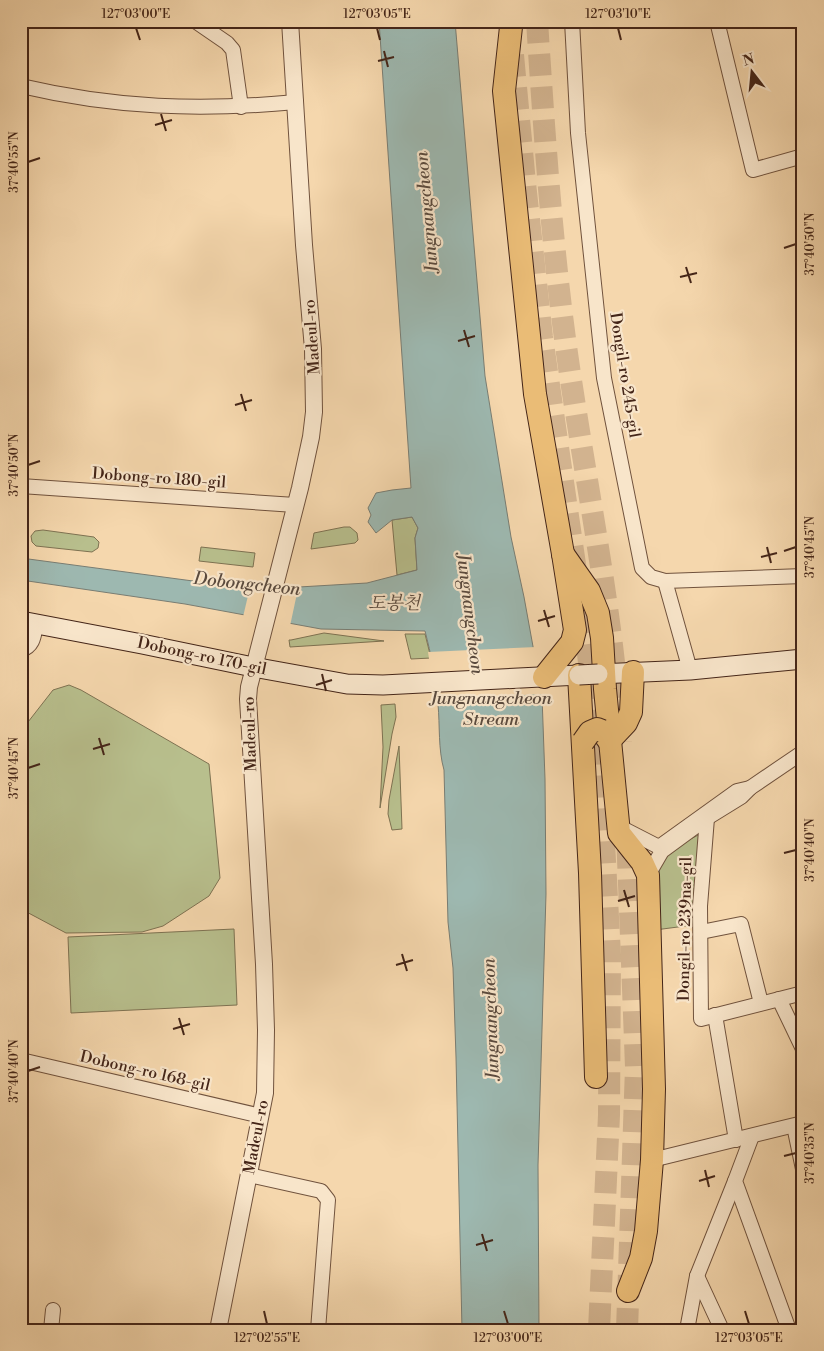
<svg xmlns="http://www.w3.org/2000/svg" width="824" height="1351" viewBox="0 0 824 1351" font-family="'Libre Bodoni','Noto Serif KR',serif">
<rect width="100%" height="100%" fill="#f5d7ad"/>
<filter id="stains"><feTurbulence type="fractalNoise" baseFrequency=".004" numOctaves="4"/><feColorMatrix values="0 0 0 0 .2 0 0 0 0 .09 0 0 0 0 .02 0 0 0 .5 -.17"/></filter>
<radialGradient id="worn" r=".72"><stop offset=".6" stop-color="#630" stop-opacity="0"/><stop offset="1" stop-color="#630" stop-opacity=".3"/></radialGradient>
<!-- green -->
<g fill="#b8bf8d" stroke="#7e7252">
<polygon points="412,517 418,528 415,538 417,570 397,575 392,520"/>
<polygon points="344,527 350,527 357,533 358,540 355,543 311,549 314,533"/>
<polygon points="43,530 94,537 99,542 98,548 92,552 36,546 32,542 31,536 35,531"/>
<polygon points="201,547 255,553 253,567 199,561"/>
<polygon points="324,633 384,641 290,647 289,640 291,640"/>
<polygon points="405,634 425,634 431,658 411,659"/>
<polygon points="69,685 81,690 209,764 220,878 209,896 163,926 142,932 66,933 21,909 21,731 53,690"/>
<polygon points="395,704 396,717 392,734 380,808 383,747 381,705"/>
<polygon points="399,746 402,829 392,830 388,814 389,800"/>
<polygon points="702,833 693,925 655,930 653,875 666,852"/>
<polygon points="234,929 237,1005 71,1013 68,937"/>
</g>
<!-- water -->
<path fill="#9db8b0" stroke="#797d73" d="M379,21H455L485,376L511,537L524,597L542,696L545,779L546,894L538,1165L539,1330H462L456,1057L453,968L448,922L444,770C438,749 440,726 438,704C436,679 431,654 425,631L321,629L185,604L21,580V558L193,581L299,587L367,583L417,570L415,538L418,528L412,517L392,520L376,533L368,522L371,515L368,508L376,493L392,490L411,488Z"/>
<!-- pier -->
<g fill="#f5d7ad">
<polygon points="251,583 299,584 290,626 243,617"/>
<polygon points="536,647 545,694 435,699 428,652"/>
</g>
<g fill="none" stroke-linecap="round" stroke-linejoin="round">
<!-- trunk-tunnel -->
<g stroke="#d2b38f" stroke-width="22" stroke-dasharray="22 11" stroke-linecap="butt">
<path d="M537,21C545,143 553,266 572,387C590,505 614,623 621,742"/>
<polyline points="513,55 525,183 542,337 588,654 599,748 610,955 609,1115 599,1330"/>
<polyline points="627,1330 636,1067 627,832"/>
</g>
<!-- minor casing -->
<g stroke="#70523d" stroke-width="16">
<g id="minor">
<polyline points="195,21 227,43 233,50 241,107"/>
<polyline points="572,21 578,133 604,378 642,568 651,577 665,581 803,576"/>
<polyline points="717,21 753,170 803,156"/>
<path d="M21,86C115,108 200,111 296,102"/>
<polyline points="21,486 295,505"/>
<polyline points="665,581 690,670"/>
<path d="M21,650C34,646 34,635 36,624"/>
<polyline points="750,788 803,752"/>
<polyline points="707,818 700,906 701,1019 803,993"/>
<polyline points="620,827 659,847 737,791 750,788 741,797 707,818 662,851 648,875"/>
<polyline points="701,932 741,924 761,1003"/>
<polyline points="779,999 803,1049"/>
<polyline points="715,1015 736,1140"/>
<polyline points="21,1060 261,1116"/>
<polyline points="794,1126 803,1169"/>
<polyline points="752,1136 735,1181 789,1330"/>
<polyline points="652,1160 803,1123"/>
<polyline points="249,1175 321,1191 328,1200 318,1330"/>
<polyline points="697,1276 722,1330"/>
<polyline points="51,1330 53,1310"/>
<polyline points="687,1330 697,1276 735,1181"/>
</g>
</g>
<!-- tertiary casing -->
<g stroke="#70523d" stroke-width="18">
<polyline id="tertiary" points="218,1330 265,1093 266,1030 264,964 248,699 249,687 300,488 311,437 314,412 313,349 304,245 290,21"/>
</g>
<!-- secondary casing -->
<g stroke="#442518" stroke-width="21">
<g id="secondary">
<polyline points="21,621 142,644 253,667 347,684 383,685 579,675"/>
<polyline points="598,674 690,670 803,659"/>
</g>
</g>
<!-- trunk casing -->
<g stroke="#442518" stroke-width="24">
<g id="trunk">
<polyline points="511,27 504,91 535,394 563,554 575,630 572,642 544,677"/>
<polyline points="563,554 589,591 598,613 602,638 605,689 619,833 642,862 648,875 654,1089 652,1160 646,1231 641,1258 628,1291"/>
<polyline points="579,675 590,873 596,1077"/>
<polyline points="603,733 609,741 626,723 631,712 633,672"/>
</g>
</g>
<!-- minor -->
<use href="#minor" stroke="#f8e5ca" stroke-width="14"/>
<!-- tertiary -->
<use href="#tertiary" stroke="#f8e5ca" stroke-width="16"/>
<!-- secondary -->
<use href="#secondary" stroke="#f8e5ca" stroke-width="19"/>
<!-- trunk -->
<use href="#trunk" stroke="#eabc76" stroke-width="22"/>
<!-- secondary-bridge casing -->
<g stroke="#442518" stroke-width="21" stroke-linecap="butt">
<polyline id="secondary-bridge" points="579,675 598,674"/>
</g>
<!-- trunk-bridge casing -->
<g stroke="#442518" stroke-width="24" stroke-linecap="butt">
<polyline id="trunk-bridge" points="583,742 590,732 597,729 602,731"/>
</g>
<!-- secondary-bridge -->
<use href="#secondary-bridge" stroke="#f8e5ca" stroke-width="19"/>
<!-- trunk-bridge -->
<use href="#trunk-bridge" stroke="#eabc76" stroke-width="22"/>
</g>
<!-- ticks -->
<path fill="none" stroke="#442518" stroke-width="2" d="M136,28L140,40M377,28L380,40M618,28L621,40M384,51L388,67M378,61L394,57M161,114L166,131M155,125L172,120M28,162L40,158M784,248L796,244M686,267L691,283M680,277L697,273M464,330L469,347M458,341L475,336M241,394L246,411M235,405L252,400M28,465L40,461M767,547L771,563M784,551L796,547M761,557L777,553M544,610L549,627M538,621L555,616M322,674L326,691M316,685L332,680M99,738L104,755M93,749L110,744M28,768L40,764M784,853L796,850M624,890L629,907M618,901L635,896M402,954L407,971M396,965L413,960M179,1018L184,1035M173,1029L190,1024M28,1071L40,1067M784,1156L796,1153M705,1170L709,1187M699,1181L715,1176M482,1234L487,1251M476,1245L493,1240M264,1311L267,1324M504,1311L508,1324M745,1311L749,1324"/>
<g text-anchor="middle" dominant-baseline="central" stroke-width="4.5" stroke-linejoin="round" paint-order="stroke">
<!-- street labels -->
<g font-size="16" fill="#442518" stroke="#f8e5ca">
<text transform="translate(312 337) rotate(-94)">Madeul-ro</text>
<text transform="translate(625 375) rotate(81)">Dongil-ro 245-gil</text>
<text transform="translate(159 478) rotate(4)">Dobong-ro 180-gil</text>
<text transform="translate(202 656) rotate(12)">Dobong-ro 170-gil</text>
<text transform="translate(250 734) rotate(-92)">Madeul-ro</text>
<text transform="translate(685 929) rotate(-89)">Dongil-ro 239na-gil</text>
<text transform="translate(145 1071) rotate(13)">Dobong-ro 168-gil</text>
<text transform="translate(256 1137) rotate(-79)">Madeul-ro</text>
</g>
<!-- water labels -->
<g font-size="18" font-style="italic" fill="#5a4a3e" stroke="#f8e5ca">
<text transform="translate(427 212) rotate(-95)">Jungnangcheon</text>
<text transform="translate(247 584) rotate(6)">Dobongcheon</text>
<text x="394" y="603">도봉천</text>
<text transform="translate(470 614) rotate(83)">Jungnangcheon</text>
<text x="491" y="698">Jungnangcheon<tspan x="491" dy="21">Stream</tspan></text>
<text transform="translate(491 1019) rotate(-92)">Jungnangcheon</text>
</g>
</g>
<!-- margin -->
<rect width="824" height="1351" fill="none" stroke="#f5d7ad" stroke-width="55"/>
<!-- north arrow -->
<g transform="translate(752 72) rotate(344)" stroke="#f8e5ca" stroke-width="4" paint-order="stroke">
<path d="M0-4L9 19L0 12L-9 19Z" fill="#442518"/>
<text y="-8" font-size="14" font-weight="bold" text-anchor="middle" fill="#442518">N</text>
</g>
<rect x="28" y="28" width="768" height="1296" fill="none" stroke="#442518" stroke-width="2"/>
<g font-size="12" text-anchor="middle" fill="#442518">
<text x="136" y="18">127°03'00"E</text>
<text x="377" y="18">127°03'05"E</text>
<text x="618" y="18">127°03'10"E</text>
<text transform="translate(14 162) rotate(-90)" y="4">37°40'55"N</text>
<text transform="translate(810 244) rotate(-90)" y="4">37°40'50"N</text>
<text transform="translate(14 465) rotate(-90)" y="4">37°40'50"N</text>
<text transform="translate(810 547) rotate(-90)" y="4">37°40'45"N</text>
<text transform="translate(14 768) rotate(-90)" y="4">37°40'45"N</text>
<text transform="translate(810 850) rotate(-90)" y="4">37°40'40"N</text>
<text transform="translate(14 1071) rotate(-90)" y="4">37°40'40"N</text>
<text transform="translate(810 1153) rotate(-90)" y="4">37°40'35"N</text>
<text x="267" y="1342">127°02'55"E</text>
<text x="508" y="1342">127°03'00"E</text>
<text x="749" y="1342">127°03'05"E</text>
</g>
<rect width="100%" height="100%" filter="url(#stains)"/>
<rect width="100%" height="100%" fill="url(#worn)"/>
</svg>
